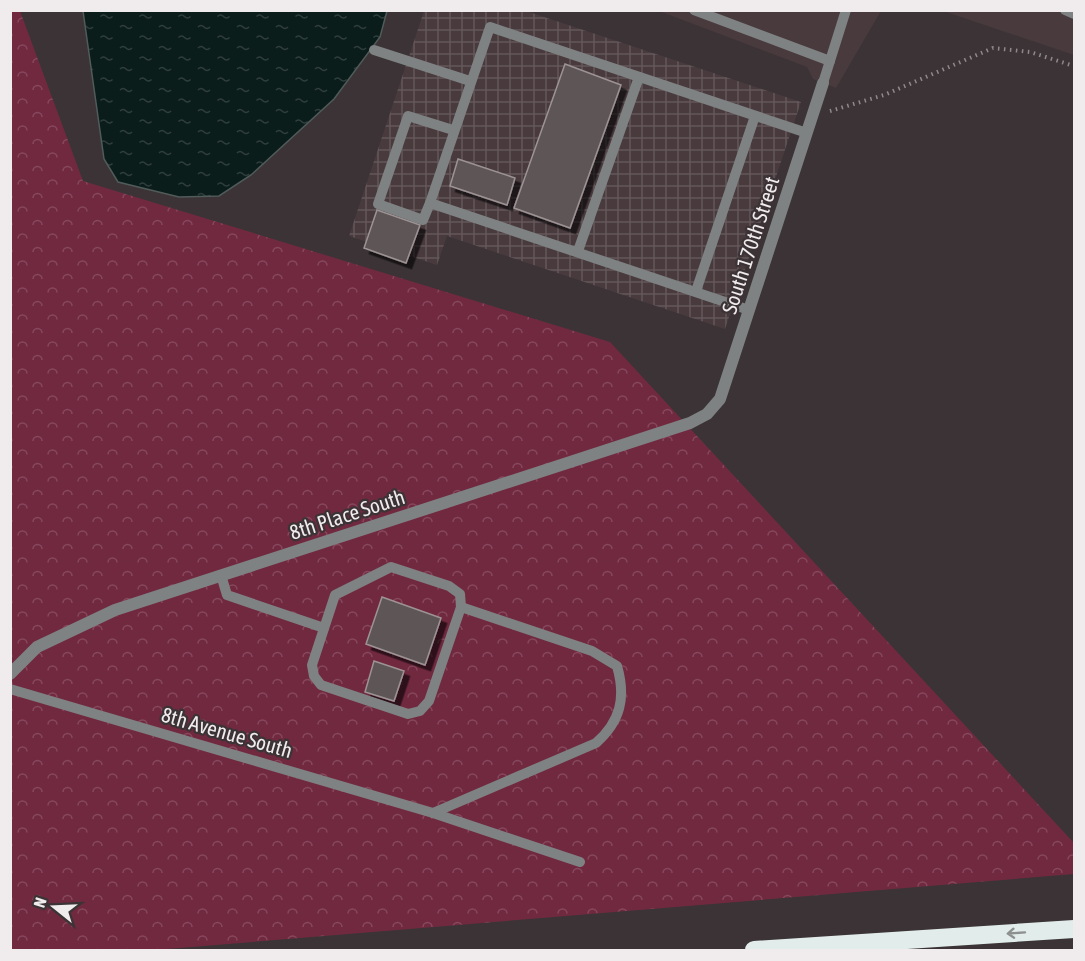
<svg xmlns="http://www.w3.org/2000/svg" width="1085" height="961" viewBox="0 0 1085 961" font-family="'Asap Condensed',sans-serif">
<defs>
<pattern id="industrial-grid" width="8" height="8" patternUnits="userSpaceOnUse" patternTransform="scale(1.5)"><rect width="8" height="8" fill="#493a3e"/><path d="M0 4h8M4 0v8" fill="none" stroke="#64575a"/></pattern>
<pattern id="forest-crowns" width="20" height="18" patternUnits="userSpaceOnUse" patternTransform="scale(1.5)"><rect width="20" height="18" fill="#712940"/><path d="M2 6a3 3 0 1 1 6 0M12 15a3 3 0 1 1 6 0" fill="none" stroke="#86485c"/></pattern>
<pattern id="water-ripples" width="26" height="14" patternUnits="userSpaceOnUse" patternTransform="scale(1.5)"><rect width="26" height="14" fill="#0b1d1b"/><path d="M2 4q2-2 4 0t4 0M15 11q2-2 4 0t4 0" fill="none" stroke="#2f3e3c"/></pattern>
<filter id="shadow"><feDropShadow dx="5.5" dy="5.5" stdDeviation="0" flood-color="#0009"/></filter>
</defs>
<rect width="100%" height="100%" fill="#3b3335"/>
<!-- built -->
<g fill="#493a3e">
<polygon points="659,11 881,11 836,88 813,79 807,67"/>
<polygon points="943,11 1074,11 1074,55"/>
</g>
<!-- industrial -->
<polygon fill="url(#industrial-grid)" points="424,11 526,11 801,102 725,329 447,236 437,265 349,236"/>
<!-- forest -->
<polygon fill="url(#forest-crowns)" points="10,11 20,11 83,181 610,342 1074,843 1074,874 155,950 11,950"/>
<!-- water -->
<polygon fill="url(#water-ripples)" stroke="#505b5a" stroke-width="1.5" points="83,11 387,11 380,37 334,99 251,175 219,196 179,197 118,182 104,159"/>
<!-- building -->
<g fill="#5d5556" stroke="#9d9395" stroke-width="1.5" filter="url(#shadow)">
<polygon points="565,64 621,85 570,228 514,208"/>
<polygon points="458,159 515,178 507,205 450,186"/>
<polygon points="377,210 420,225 406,263 364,248"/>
<polygon points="382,597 441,618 425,665 366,644"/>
<polygon points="374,661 404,671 394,701 365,692"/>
</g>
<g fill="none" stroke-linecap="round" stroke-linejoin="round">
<!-- path -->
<polyline stroke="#90898b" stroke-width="4" stroke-dasharray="1.5 4.5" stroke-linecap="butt" points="830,111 884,95 993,48 1030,52 1074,66"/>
<!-- service -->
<g stroke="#7e8282" stroke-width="10">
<polyline points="694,10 830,61"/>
<polyline points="1065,10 1074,14"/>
<polyline points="374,50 470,81"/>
<polyline points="823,83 846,10"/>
<polyline points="430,203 423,220 378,204 408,116 453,130"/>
<polyline points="578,251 639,77"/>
<polyline points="696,291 755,116"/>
<polyline points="749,310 430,203 490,27 807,133"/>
<polygon points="391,567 449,586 460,594 461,607 429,701 420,711 408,714 321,685 314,676 312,665 335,595"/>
<polyline points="221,575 227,595 324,628"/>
<polyline points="10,689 433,813 580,862"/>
<path d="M433,813L596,743C621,721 626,697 617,666L592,651L461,607"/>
</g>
<!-- minor -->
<polyline stroke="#7e8282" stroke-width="12" points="10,674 37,647 115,610 690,423 707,414 720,399 823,83"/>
<!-- motorway -->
<polyline stroke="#e2edeb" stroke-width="18" points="754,950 1074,929"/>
</g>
<!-- one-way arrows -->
<defs><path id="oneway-shaft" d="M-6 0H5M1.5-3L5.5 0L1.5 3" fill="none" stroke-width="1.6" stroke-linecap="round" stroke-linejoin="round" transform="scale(1.5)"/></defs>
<use stroke="#8e9090" href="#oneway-shaft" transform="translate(1016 933) rotate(176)"/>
<g text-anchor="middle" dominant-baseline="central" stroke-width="4.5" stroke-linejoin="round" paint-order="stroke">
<!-- street labels -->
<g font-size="21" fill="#f0ebec" stroke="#3b3335">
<text transform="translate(750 245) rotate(-72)">South 170th Street</text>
<text transform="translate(347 514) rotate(-18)">8th Place South</text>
<text transform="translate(227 732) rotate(16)">8th Avenue South</text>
</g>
</g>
<!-- border -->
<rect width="1085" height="961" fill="none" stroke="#f0ebec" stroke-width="24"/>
<!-- north arrow -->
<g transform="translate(54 907) rotate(288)" stroke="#3b3335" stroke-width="4.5" paint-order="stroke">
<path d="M0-4.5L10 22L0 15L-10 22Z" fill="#f0ebec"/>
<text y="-9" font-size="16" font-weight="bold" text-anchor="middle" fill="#f0ebec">N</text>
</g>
</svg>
